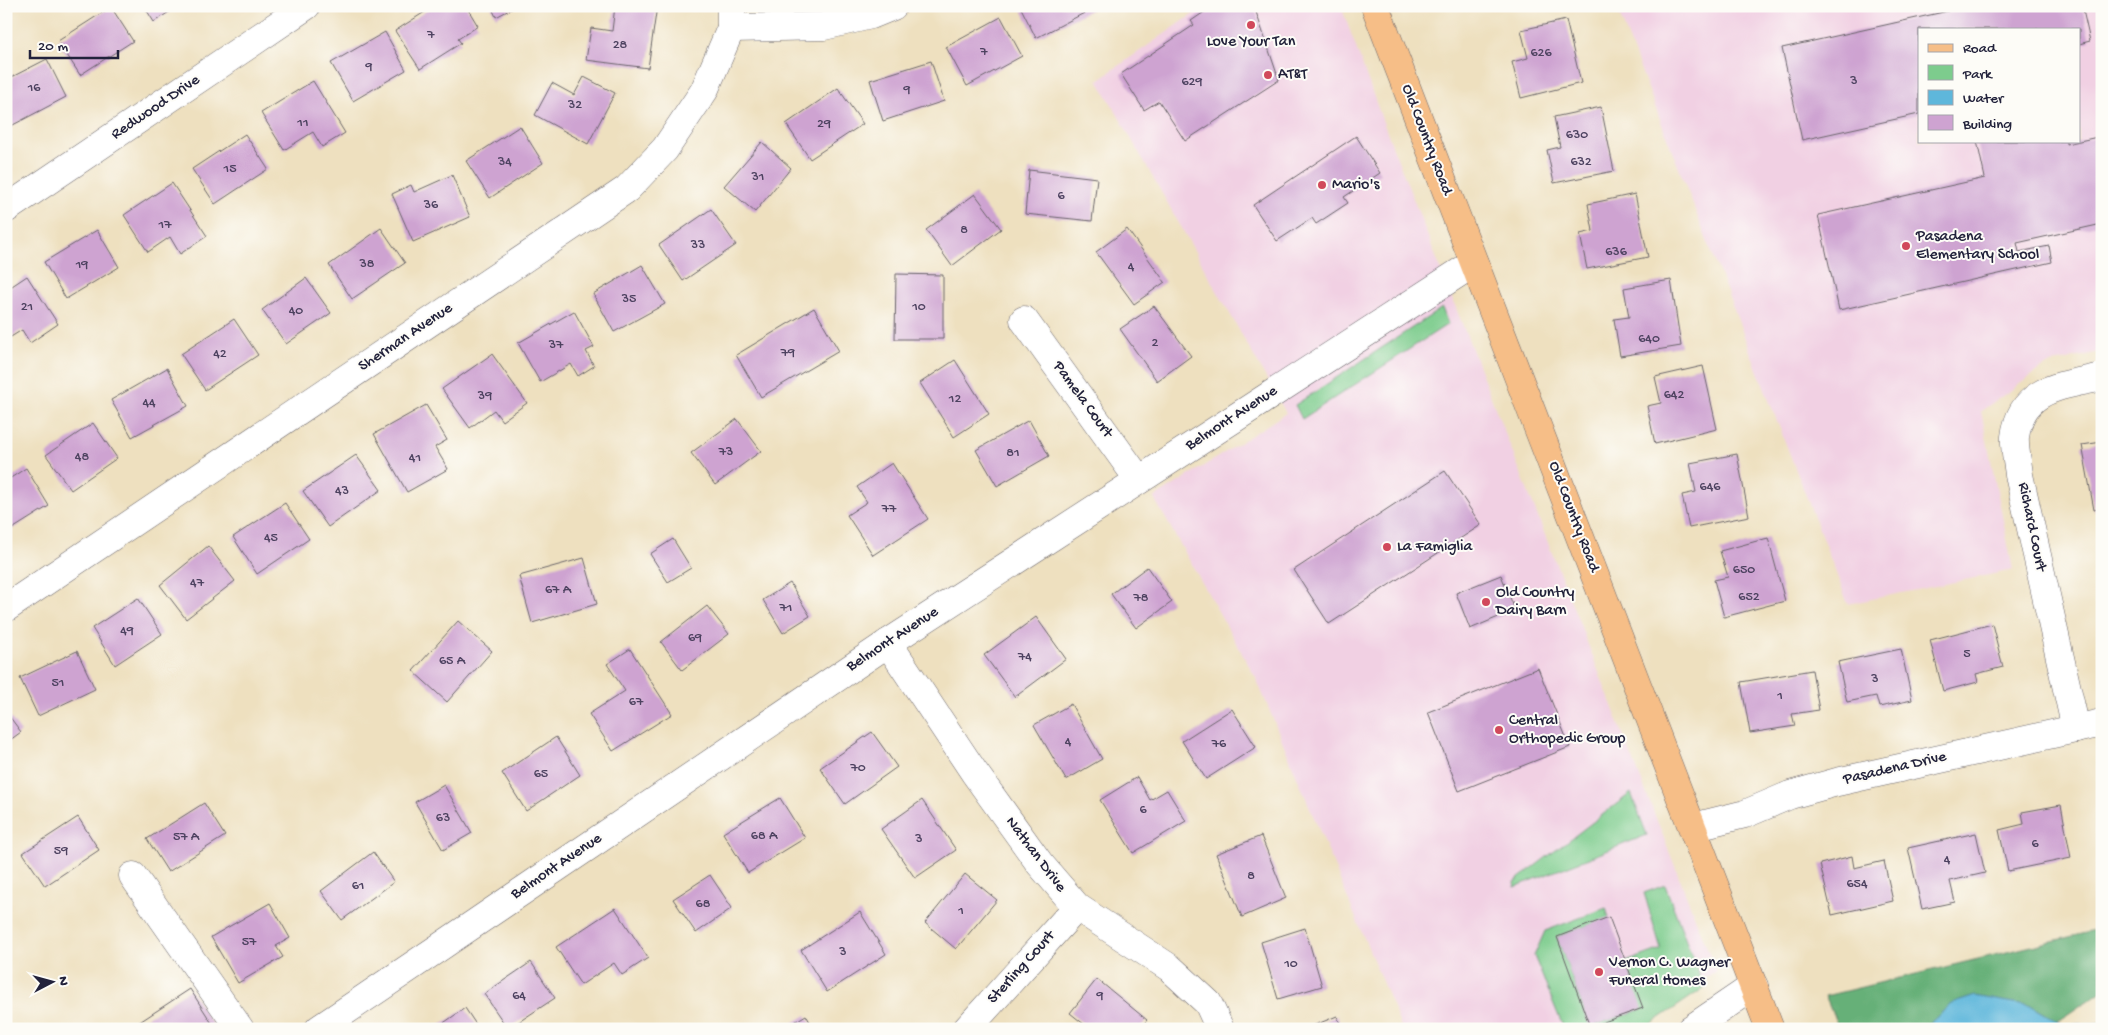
<svg xmlns="http://www.w3.org/2000/svg" width="2108" height="1035" viewBox="0 0 2108 1035" font-family="'Gochi Hand',sans-serif">
<rect width="100%" height="100%" fill="#fdfcf7"/>
<filter id="ink" filterUnits="userSpaceOnUse"><feTurbulence type="fractalNoise" baseFrequency=".02" numOctaves="2"/><feDisplacementMap in="SourceGraphic" scale="10" xChannelSelector="R" yChannelSelector="G"/><feConvolveMatrix kernelMatrix="1 2 1 2 8 2 1 2 1" color-interpolation-filters="sRGB"/></filter>
<filter id="wash" filterUnits="userSpaceOnUse"><feTurbulence type="fractalNoise" baseFrequency=".0096" numOctaves="4" result="noise"/><feDisplacementMap in="SourceGraphic" scale="20" xChannelSelector="R" yChannelSelector="G"/><feGaussianBlur stdDeviation="1.12" result="paint"/><feColorMatrix in="noise" values="0 0 0 0 0 0 0 0 0 0 0 0 0 0 0 0 0 1.4 0 .05"/><feComposite in="paint" operator="in"/></filter>
<g filter="url(#wash)">
<rect width="100%" height="100%" fill="#eee0bf"/>
<!-- built -->
<g fill="#f1d0e3" fill-rule="evenodd">
<polygon points="1205,6 1341,6 1383,122 1716,971 1623,1029 1402,1029 1256,678 1154,498 1286,413 1098,80"/>
<path d="M1616,6H2102V351L2047,365L1981,411L2013,570L1848,604ZM1919,29H2079V141H1919Z"/>
</g>
<!-- green -->
<g fill="#7dcc8d" stroke="#507764">
<polygon points="1442,308 1448,324 1302,419 1295,405"/>
<polygon points="1631,793 1647,835 1515,887 1514,882"/>
<polygon points="1665,885 1704,988 1644,1029 1564,1029 1534,956 1545,931 1606,908 1609,918 1557,937 1590,1027 1642,1009 1626,962 1661,949 1644,893"/>
</g>
<!-- forest -->
<polygon fill="#66b078" stroke="#44695a" points="2102,929 2102,991 2046,1029 1839,1029 1825,996"/>
<!-- water -->
<polygon fill="#5eb7db" stroke="#406c8b" points="1975,996 2032,1006 2064,1025 2102,1023 2102,1029 1928,1029 1929,1024 1951,1004"/>
<g id="blocks">
<!-- building -->
<g fill="#cea3d1">
<polygon points="144,6 178,6 154,22"/>
<polygon points="434,6 466,6 478,26 458,39 461,43 420,69 395,31"/>
<polygon points="491,6 517,6 496,17"/>
<polygon points="615,6 657,6 648,68 586,60 591,28 612,31"/>
<polygon points="1020,6 1090,6 1092,9 1036,38"/>
<polygon points="1213,6 1254,6 1279,80 1185,141 1159,101 1144,110 1121,74 1194,25 1191,21"/>
<polygon points="1485,6 1497,6 1497,7 1486,9"/>
<polygon points="1947,6 2082,6 2090,41 2079,44 2079,29 1919,29 1919,114 1802,140 1782,48 1948,11"/>
<polygon points="111,7 133,41 80,75 58,41"/>
<polygon points="1001,17 1022,56 967,86 946,47"/>
<polygon points="1566,20 1581,83 1521,98 1512,62 1528,58 1521,30"/>
<polygon points="385,32 406,70 353,101 331,63"/>
<polygon points="47,59 66,97 11,126 6,116 6,80"/>
<polygon points="931,61 944,101 883,121 870,80"/>
<polygon points="584,77 615,93 588,144 535,115 552,83 574,95"/>
<polygon points="313,81 345,133 322,147 313,132 284,150 261,113"/>
<polygon points="838,88 863,124 810,159 786,124"/>
<polygon points="1601,107 1614,171 1554,183 1547,150 1560,147 1554,117"/>
<polygon points="520,126 543,163 490,198 466,161"/>
<polygon points="245,134 268,169 215,204 192,169"/>
<polygon points="1356,136 1380,173 1344,197 1348,203 1316,224 1312,218 1277,241 1253,205"/>
<polygon points="2102,136 2102,224 2017,243 2019,252 2049,246 2052,262 1839,310 1818,215 1985,178 1977,141 2066,141 2066,144"/>
<polygon points="762,142 791,168 755,212 724,186"/>
<polygon points="1029,170 1097,178 1092,221 1025,214"/>
<polygon points="452,175 470,217 413,242 392,194 411,185 414,192"/>
<polygon points="172,183 207,236 180,254 170,237 148,252 124,215"/>
<polygon points="975,194 1001,229 952,266 926,230"/>
<polygon points="1635,194 1648,257 1587,269 1580,234 1593,231 1588,204"/>
<polygon points="711,209 736,245 683,281 659,245"/>
<polygon points="381,228 405,263 352,299 329,265"/>
<polygon points="1127,229 1165,282 1134,304 1096,252"/>
<polygon points="97,230 119,267 66,299 44,262"/>
<polygon points="642,265 665,304 614,332 593,294"/>
<polygon points="896,274 943,275 943,339 895,339"/>
<polygon points="27,276 58,324 30,343 22,330 6,340 6,290"/>
<polygon points="306,278 331,313 286,344 262,310"/>
<polygon points="1671,280 1681,346 1620,356 1614,319 1629,317 1624,288"/>
<polygon points="1154,306 1191,356 1157,381 1120,329"/>
<polygon points="814,308 839,351 761,397 736,355"/>
<polygon points="574,311 594,347 586,351 594,366 578,376 571,364 540,382 518,343"/>
<polygon points="234,319 258,355 205,390 181,354"/>
<polygon points="492,354 527,403 502,421 494,410 470,428 442,389"/>
<polygon points="955,360 989,414 954,437 920,383"/>
<polygon points="1703,366 1717,429 1655,444 1647,406 1661,403 1655,377"/>
<polygon points="167,368 188,406 132,437 111,400"/>
<polygon points="426,405 447,440 435,447 448,469 407,492 374,434"/>
<polygon points="737,419 761,451 715,485 691,453"/>
<polygon points="1029,420 1049,456 997,486 976,450"/>
<polygon points="93,423 117,458 71,490 46,455"/>
<polygon points="2102,442 2102,508 2094,510 2082,445"/>
<polygon points="1737,454 1749,516 1689,528 1682,495 1696,492 1690,463"/>
<polygon points="356,455 381,490 328,527 303,491"/>
<polygon points="892,463 928,519 873,555 847,515 867,502 857,487"/>
<polygon points="26,468 49,506 6,533 6,481"/>
<polygon points="1445,471 1481,525 1329,624 1294,570"/>
<polygon points="285,503 309,539 257,574 233,537"/>
<polygon points="1768,538 1785,601 1724,617 1714,580 1728,577 1720,551"/>
<polygon points="673,539 691,568 668,582 650,554"/>
<polygon points="208,546 235,581 186,619 160,585"/>
<polygon points="584,558 597,604 532,623 519,576"/>
<polygon points="1147,567 1172,602 1136,628 1111,594"/>
<polygon points="1501,575 1515,610 1470,629 1456,593"/>
<polygon points="790,583 810,616 783,633 763,600"/>
<polygon points="138,598 162,634 115,665 92,628"/>
<polygon points="707,606 729,634 682,670 661,642"/>
<polygon points="1036,617 1066,659 1015,697 984,655"/>
<polygon points="458,621 492,651 447,702 413,671"/>
<polygon points="1992,624 2003,667 1976,674 1978,682 1943,691 1930,640"/>
<polygon points="630,649 672,714 613,751 589,714 625,691 607,664"/>
<polygon points="1901,649 1912,700 1879,707 1876,696 1847,702 1838,662"/>
<polygon points="77,651 95,689 38,716 20,678"/>
<polygon points="1538,668 1570,747 1459,791 1428,712"/>
<polygon points="1812,670 1819,710 1792,714 1795,726 1750,733 1741,682"/>
<polygon points="1071,704 1102,759 1066,780 1034,725"/>
<polygon points="1232,709 1256,747 1206,779 1182,741"/>
<polygon points="6,712 21,732 6,743"/>
<polygon points="872,732 897,767 845,804 820,768"/>
<polygon points="556,737 580,775 526,811 502,773"/>
<polygon points="1137,777 1150,800 1167,790 1186,821 1133,853 1100,800"/>
<polygon points="444,785 472,833 443,850 415,802"/>
<polygon points="780,798 805,838 748,873 723,833"/>
<polygon points="922,800 956,850 915,878 881,829"/>
<polygon points="204,803 225,836 168,872 147,839"/>
<polygon points="2061,805 2071,858 2008,871 1999,830 2024,824 2022,812"/>
<polygon points="78,817 99,850 45,886 23,853"/>
<polygon points="1976,833 1985,873 1950,881 1955,902 1922,909 1908,848"/>
<polygon points="1261,836 1286,898 1242,917 1216,854"/>
<polygon points="373,852 394,882 342,920 321,891"/>
<polygon points="1852,856 1854,868 1884,861 1893,901 1832,915 1820,864"/>
<polygon points="965,874 997,900 956,949 925,923"/>
<polygon points="710,875 732,908 696,933 673,899"/>
<polygon points="270,903 290,938 276,946 283,957 238,983 211,937"/>
<polygon points="615,908 648,958 622,975 614,963 581,985 556,947"/>
<polygon points="860,912 886,954 827,992 801,950"/>
<polygon points="1609,917 1643,1008 1590,1027 1557,937"/>
<polygon points="1305,928 1322,986 1278,999 1261,942"/>
<polygon points="531,962 555,998 508,1029 484,994"/>
<polygon points="1097,979 1147,1020 1139,1029 1090,1029 1070,1013"/>
<polygon points="190,989 213,1025 208,1029 129,1029"/>
<polygon points="465,1008 479,1029 435,1029"/>
<polygon points="806,1015 814,1029 783,1029"/>
<polygon points="1337,1016 1342,1029 1305,1029"/>
</g>
</g>
</g>
<g filter="url(#ink)">
<use href="#blocks" fill-opacity="0" stroke="#696469" stroke-width="1"/>
<g fill="none" stroke-linecap="round" stroke-linejoin="round">
<!-- street casing -->
<g stroke="#696469" stroke-width="29">
<g id="street">
<polyline points="731,28 824,26 871,15 893,6"/>
<polyline points="6,209 306,6"/>
<polyline points="1024,320 1139,480"/>
<polyline points="6,608 627,189 665,149 704,91 731,28 731,6"/>
<polyline points="888,643 974,772 1040,864 1077,907 1170,968 1208,1003 1220,1029"/>
<path d="M2076,729L2019,475C2018,463 2014,449 2015,437C2021,387 2062,386 2102,377"/>
<polyline points="1693,827 1745,814 1790,795 1837,782 2102,723"/>
<polyline points="133,876 240,1029"/>
<polyline points="319,1029 888,643 1474,263"/>
<polyline points="967,1029 1077,907"/>
<polyline points="1691,1029 1754,986"/>
</g>
</g>
<!-- primary casing -->
<g stroke="#696469" stroke-width="29">
<polyline id="primary" points="1375,6 1770,1029"/>
</g>
<!-- street -->
<use href="#street" stroke="#fff" stroke-width="28"/>
<!-- primary -->
<use href="#primary" stroke="#f6be87" stroke-width="28"/>
</g>
</g>
<!-- markers -->
<g fill="#d1495b" stroke="#fdfcf7" stroke-width="2">
<circle cx="1251" cy="25" r="5"/>
<circle cx="1268" cy="75" r="5"/>
<circle cx="1322" cy="185" r="5"/>
<circle cx="1906" cy="246" r="5"/>
<circle cx="1387" cy="547" r="5"/>
<circle cx="1486" cy="602" r="5"/>
<circle cx="1499" cy="730" r="5"/>
<circle cx="1599" cy="972" r="5"/>
</g>
<g text-anchor="middle" dominant-baseline="central" stroke-width="4" stroke-linejoin="round" paint-order="stroke">
<!-- number labels -->
<g font-size="14" fill="#4d4260">
<text x="431" y="35">7</text>
<text x="620" y="45">28</text>
<text x="984" y="52">7</text>
<text x="1541" y="53">626</text>
<text x="369" y="67">9</text>
<text x="1854" y="81">3</text>
<text x="1192" y="82">629</text>
<text x="34" y="88">16</text>
<text x="907" y="90">9</text>
<text x="575" y="105">32</text>
<text x="303" y="123">11</text>
<text x="824" y="124">29</text>
<text x="1577" y="135">630</text>
<text x="505" y="162">34</text>
<text x="1581" y="162">632</text>
<text x="230" y="169">15</text>
<text x="758" y="177">31</text>
<text x="1061" y="196">6</text>
<text x="431" y="205">36</text>
<text x="165" y="225">17</text>
<text x="964" y="230">8</text>
<text x="698" y="245">33</text>
<text x="1616" y="252">636</text>
<text x="367" y="264">38</text>
<text x="82" y="265">19</text>
<text x="1131" y="267">4</text>
<text x="629" y="299">35</text>
<text x="27" y="307">21</text>
<text x="919" y="307">10</text>
<text x="296" y="311">40</text>
<text x="1649" y="339">640</text>
<text x="1155" y="343">2</text>
<text x="556" y="345">37</text>
<text x="788" y="353">79</text>
<text x="220" y="354">42</text>
<text x="1674" y="395">642</text>
<text x="485" y="396">39</text>
<text x="955" y="399">12</text>
<text x="149" y="403">44</text>
<text x="726" y="452">73</text>
<text x="1013" y="453">81</text>
<text x="82" y="457">48</text>
<text x="415" y="458">41</text>
<text x="1710" y="487">646</text>
<text x="342" y="491">43</text>
<text x="889" y="509">77</text>
<text x="271" y="538">45</text>
<text x="1744" y="570">650</text>
<text x="197" y="583">47</text>
<text x="558" y="590">67 A</text>
<text x="1749" y="597">652</text>
<text x="1141" y="598">78</text>
<text x="786" y="608">71</text>
<text x="127" y="631">49</text>
<text x="695" y="638">69</text>
<text x="1967" y="654">5</text>
<text x="1025" y="657">74</text>
<text x="452" y="661">65 A</text>
<text x="1875" y="679">3</text>
<text x="58" y="683">51</text>
<text x="1780" y="696">1</text>
<text x="636" y="702">67</text>
<text x="1068" y="742">4</text>
<text x="1219" y="744">76</text>
<text x="858" y="768">70</text>
<text x="541" y="774">65</text>
<text x="1143" y="810">6</text>
<text x="443" y="818">63</text>
<text x="764" y="836">68 A</text>
<text x="186" y="837">57 A</text>
<text x="919" y="839">3</text>
<text x="2035" y="844">6</text>
<text x="61" y="851">59</text>
<text x="1947" y="860">4</text>
<text x="1251" y="876">8</text>
<text x="1857" y="884">654</text>
<text x="358" y="886">61</text>
<text x="703" y="904">68</text>
<text x="961" y="911">1</text>
<text x="249" y="942">57</text>
<text x="843" y="952">3</text>
<text x="1291" y="964">10</text>
<text x="519" y="996">64</text>
<text x="1100" y="996">9</text>
</g>
<!-- poi labels -->
<g font-size="16" fill="#22223b" stroke="#fdfcf7" text-anchor="start">
<text x="1251" y="42" text-anchor="middle">Love Your Tan</text>
<text x="1278" y="75">AT&amp;T</text>
<text x="1332" y="185">Mario's</text>
<text x="1916" y="237">Pasadena<tspan x="1916" dy="18">Elementary School</tspan></text>
<text x="1397" y="547">La Famiglia</text>
<text x="1496" y="593">Old Country<tspan x="1496" dy="18">Dairy Barn</tspan></text>
<text x="1509" y="721">Central<tspan x="1509" dy="18">Orthopedic Group</tspan></text>
<text x="1609" y="963">Vernon C. Wagner<tspan x="1609" dy="18">Funeral Homes</tspan></text>
</g>
<!-- street labels -->
<g font-size="16" fill="#22223b" stroke="#fdfcf7">
<text transform="translate(156 108) rotate(-34)">Redwood Drive</text>
<text transform="translate(1426 140) rotate(69)">Old Country Road</text>
<text transform="translate(406 338) rotate(-34)">Sherman Avenue</text>
<text transform="translate(1082 400) rotate(54)">Pamela Court</text>
<text transform="translate(1232 419) rotate(-33)">Belmont Avenue</text>
<text transform="translate(1573 517) rotate(69)">Old Country Road</text>
<text transform="translate(2031 527) rotate(78)">Richard Court</text>
<text transform="translate(893 640) rotate(-33)">Belmont Avenue</text>
<text transform="translate(1895 769) rotate(-13)">Pasadena Drive</text>
<text transform="translate(1035 855) rotate(53)">Nathan Drive</text>
<text transform="translate(557 867) rotate(-34)">Belmont Avenue</text>
<text transform="translate(1022 968) rotate(-48)">Sterling Court</text>
</g>
</g>
<!-- margin -->
<rect width="2108" height="1035" fill="none" stroke="#fdfcf7" stroke-width="25"/>
<!-- legend -->
<rect x="1918" y="28" width="162" height="115" fill="#fdfcf7" stroke="#a5a5ac"/>
<rect x="1928" y="44" width="25" height="8" fill="#f6be87" stroke="#a5a5ac"/>
<text x="1963" y="52" font-size="15" fill="#22223b">Road</text>
<rect x="1928" y="65" width="25" height="15" fill="#7dcc8d" stroke="#a5a5ac"/>
<text x="1963" y="78" font-size="15" fill="#22223b">Park</text>
<rect x="1928" y="90" width="25" height="15" fill="#5eb7db" stroke="#a5a5ac"/>
<text x="1963" y="102" font-size="15" fill="#22223b">Water</text>
<rect x="1928" y="115" width="25" height="15" fill="#cea3d1" stroke="#a5a5ac"/>
<text x="1963" y="128" font-size="15" fill="#22223b">Building</text>
<!-- north arrow -->
<g transform="translate(52 982) rotate(84)" stroke="#fdfcf7" stroke-width="4" paint-order="stroke">
<path d="M0-4L9 19L0 12L-9 19Z" fill="#22223b"/>
<text y="-8" font-size="14" font-weight="bold" text-anchor="middle" fill="#22223b">N</text>
</g>
<!-- scale -->
<path d="M30 50v8h88v-8" fill="none" stroke="#22223b" stroke-width="2.5"/>
<text x="38" y="50" font-size="15" fill="#22223b" stroke="#fdfcf7" stroke-width="4" paint-order="stroke">20 m</text>
</svg>
